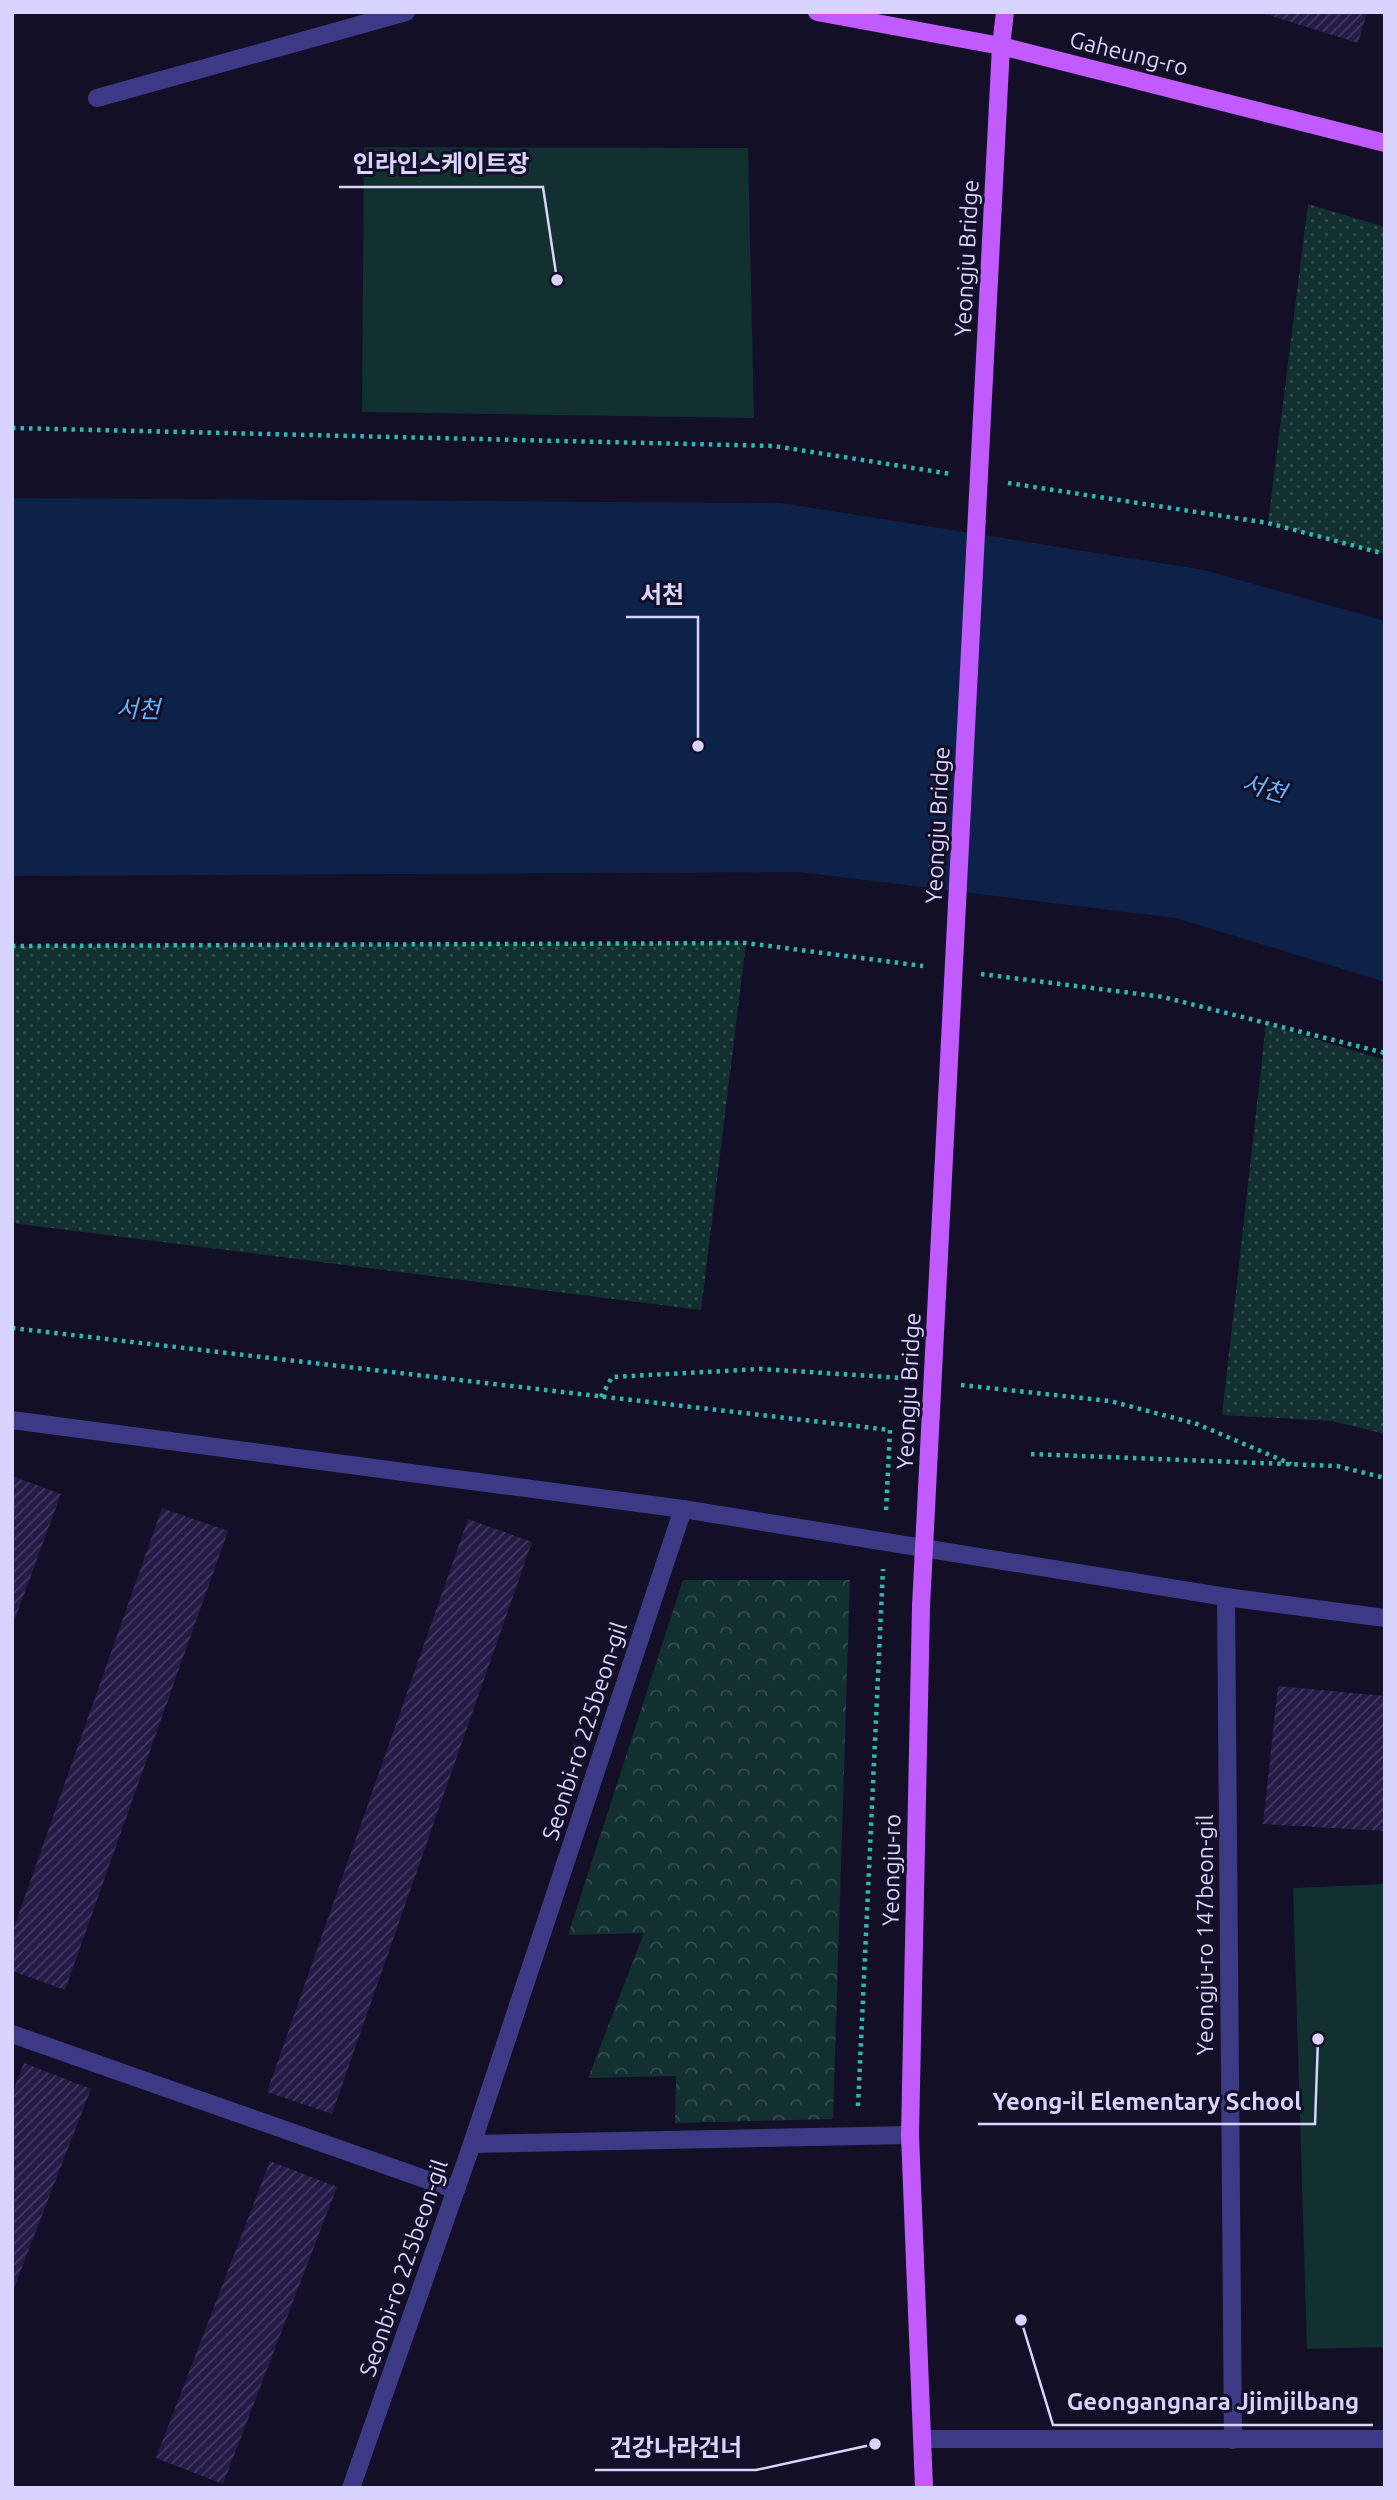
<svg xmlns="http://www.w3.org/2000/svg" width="1397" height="2500" viewBox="0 0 1397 2500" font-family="Ubuntu,'Noto Sans KR',sans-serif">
<defs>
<pattern id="grass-dots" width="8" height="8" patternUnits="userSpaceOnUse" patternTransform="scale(1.75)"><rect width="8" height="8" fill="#12302f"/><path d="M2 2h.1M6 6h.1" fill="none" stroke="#344d4e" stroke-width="1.8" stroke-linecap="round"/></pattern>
<pattern id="park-crowns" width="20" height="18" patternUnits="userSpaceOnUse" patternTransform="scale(1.75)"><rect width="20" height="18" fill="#12302f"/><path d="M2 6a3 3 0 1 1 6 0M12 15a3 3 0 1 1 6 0" fill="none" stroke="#344d4e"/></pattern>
<pattern id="building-hatch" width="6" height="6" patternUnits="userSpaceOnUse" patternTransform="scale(1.75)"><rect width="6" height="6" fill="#241b47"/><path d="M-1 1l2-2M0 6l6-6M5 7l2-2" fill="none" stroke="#433b63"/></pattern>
</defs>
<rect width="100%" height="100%" fill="#130f26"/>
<!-- grass -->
<g fill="url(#grass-dots)">
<polygon points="1308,204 1385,227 1385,554 1268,523"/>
<polygon points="746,943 701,1310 12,1223 12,946"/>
<polygon points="1266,1024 1385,1060 1385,1434 1332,1421 1222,1415"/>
</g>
<!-- park -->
<polygon fill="url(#park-crowns)" points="683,1580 850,1580 833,2119 675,2123 676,2076 588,2078 644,1933 568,1935"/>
<!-- pitch -->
<g fill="#12302f">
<polygon points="364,147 748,148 754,418 362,412"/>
<polygon points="1385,1884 1385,2347 1307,2349 1293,1888"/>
</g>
<!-- water -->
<polygon fill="#0c2248" points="12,498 781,503 1204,570 1385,621 1385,982 1176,918 799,872 12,876"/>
<!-- building -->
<g fill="url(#building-hatch)">
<polygon points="1259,12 1367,12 1358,43"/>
<polygon points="12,1476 61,1494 13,1624 12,1624"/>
<polygon points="162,1508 228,1531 65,1990 12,1971 12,1933"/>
<polygon points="468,1519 532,1542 332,2114 267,2092"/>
<polygon points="1278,1686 1385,1696 1385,1831 1263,1824"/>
<polygon points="24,2063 91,2089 12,2293 12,2094"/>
<polygon points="270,2161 337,2187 223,2484 156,2458"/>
</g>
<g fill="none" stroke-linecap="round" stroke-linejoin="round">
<!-- path -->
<g stroke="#2fb8b0" stroke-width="4.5" stroke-dasharray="3.5 5" stroke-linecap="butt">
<polyline points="12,428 774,446 951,474"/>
<polyline points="1008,483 1268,523 1385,554"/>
<polyline points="12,946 746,943 923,966"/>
<polyline points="981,974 1163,997 1385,1053"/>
<polyline points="12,1328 890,1430 886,1512"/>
<polyline points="961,1385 1110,1401 1197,1424 1291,1464"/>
<polyline points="601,1397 612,1377 761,1369 903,1378"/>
<polyline points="1031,1454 1337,1466 1385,1478"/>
<polyline points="858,2106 883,1569"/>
</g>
<!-- minor -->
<g stroke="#3d3a85" stroke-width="18">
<polyline points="97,98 406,12"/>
<polyline points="12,1420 683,1509 1226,1597 1385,1618"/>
<polyline points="1226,1597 1233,2440"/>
<polyline points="12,2034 456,2190"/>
<polyline points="472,2144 910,2135"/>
<polyline points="924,2439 1385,2439"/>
<polyline points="351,2488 472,2144 683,1509"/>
</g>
<!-- major -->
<g stroke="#c25bff" stroke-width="18">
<polyline points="817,12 1001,46 1385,143"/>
<polyline points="1001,46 1005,12"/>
<polyline points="921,1606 910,2135 924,2488"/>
</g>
<!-- major-bridge -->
<polyline stroke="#c25bff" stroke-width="18" points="921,1606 1001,46"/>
</g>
<g text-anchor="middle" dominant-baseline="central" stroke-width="6" stroke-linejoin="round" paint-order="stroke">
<!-- street labels -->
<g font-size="23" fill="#d9d4ff" stroke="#130f26">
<text transform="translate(1129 53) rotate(14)">Gaheung-ro</text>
<text transform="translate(966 258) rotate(-87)">Yeongju Bridge</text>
<text transform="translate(937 825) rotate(-87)">Yeongju Bridge</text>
<text transform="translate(908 1391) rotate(-87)">Yeongju Bridge</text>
<text transform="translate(584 1731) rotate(-72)">Seonbi-ro 225beon-gil</text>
<text transform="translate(891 1870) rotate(-89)">Yeongju-ro</text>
<text transform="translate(1204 1935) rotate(-90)">Yeongju-ro 147beon-gil</text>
<text transform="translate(403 2268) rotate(-71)">Seonbi-ro 225beon-gil</text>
</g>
<!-- water labels -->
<g font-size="24" font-style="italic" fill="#62b6ff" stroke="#130f26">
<text transform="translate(138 709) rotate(1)">서천</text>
<text transform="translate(1264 788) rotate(16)">서천</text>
</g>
</g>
<!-- callouts -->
<path fill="none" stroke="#d9d4ff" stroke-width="2.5" d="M557 280L543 187H339M698 746L698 617H626M1318 2039L1315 2124H978M1021 2320L1053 2425H1373M875 2444L756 2470H595"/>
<g fill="#d9d4ff" stroke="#130f26" stroke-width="2.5">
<circle cx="557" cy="280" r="7"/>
<circle cx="698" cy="746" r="7"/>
<circle cx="1318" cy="2039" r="7"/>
<circle cx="1021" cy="2320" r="7"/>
<circle cx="875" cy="2444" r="7"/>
</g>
<g font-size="24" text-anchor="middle" font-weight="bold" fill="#d9d4ff" stroke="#130f26" stroke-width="6" stroke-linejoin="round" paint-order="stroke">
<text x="441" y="172">인라인스케이트장</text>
<text x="662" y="603">서천</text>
<text x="1147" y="2110">Yeong-il Elementary School</text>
<text x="1213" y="2410">Geongangnara Jjimjilbang</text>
<text x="676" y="2456">건강나라건너</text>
</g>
<!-- border -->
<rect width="1397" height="2500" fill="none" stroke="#d9d4ff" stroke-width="28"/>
</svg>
